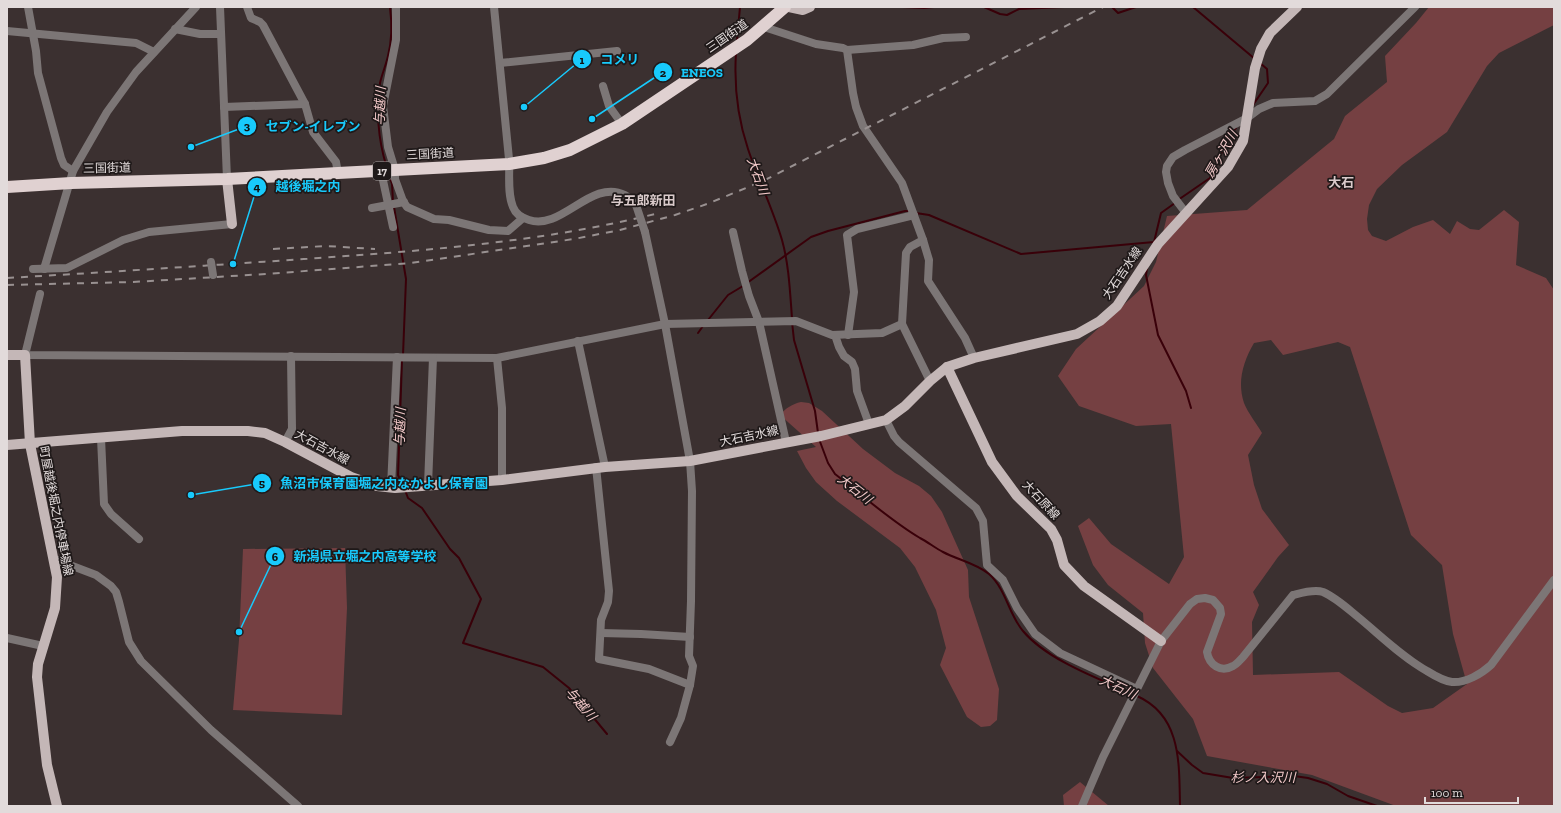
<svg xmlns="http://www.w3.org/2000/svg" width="1561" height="813" viewBox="0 0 1561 813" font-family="'Zilla Slab','Noto Sans JP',serif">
<rect width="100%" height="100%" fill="#3b3030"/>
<!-- green -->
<g fill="#754042" fill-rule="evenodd">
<path d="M1429,7H1554V25L1499,53L1487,66L1447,132L1402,165L1377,189L1369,205L1367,219L1368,230L1372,236L1386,241L1413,227L1433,220L1450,234L1457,221L1470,229L1479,230L1504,210L1519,222L1516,265L1546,278L1554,290V806H1396L1312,775L1207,756L1193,719L1153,668L1145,643L1143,613L1108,585L1093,565L1078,526L1089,518L1111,544L1169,584L1184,557L1171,424L1136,426L1079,406L1058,376L1076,349L1144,286L1156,262L1167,216L1247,210L1334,139L1345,116L1387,82L1385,56L1416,23ZM1271,340L1283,355L1338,342L1350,347L1411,535L1442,565L1453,634L1467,684L1433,708L1402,713L1388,706L1339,672L1253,675L1252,622L1259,605L1253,592L1278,557L1289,545L1262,509L1254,485L1248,455L1262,433C1257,424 1248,413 1244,403C1237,382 1243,362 1254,343Z"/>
<path d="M801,402L809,403L822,411L863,449L895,473L919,486L931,496L942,512L968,570L969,597L999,689L997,720L990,726L981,727L967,717L940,665L946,648L936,610L915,567L900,548L837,501L816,482L806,468L797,451L816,447L780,415C786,408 792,404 801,402Z"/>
<polygon points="345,548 347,608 342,715 233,710 239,640 243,549"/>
<polygon points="1080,782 1109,806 1064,806 1063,795"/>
</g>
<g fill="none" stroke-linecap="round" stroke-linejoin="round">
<!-- stream -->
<g stroke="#390009" stroke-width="2">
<polyline points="903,7 924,8 934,7"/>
<polyline points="984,7 1000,14 1007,15 1019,9 1064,7"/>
<polyline points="1112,7 1118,13 1136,7"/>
<polyline points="1193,7 1255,59"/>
<polyline points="737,40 740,7"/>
<path d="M736,53C734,84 738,119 748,149C758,179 773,209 782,240C789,265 790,292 792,318"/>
<polyline points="1253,105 1268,83 1267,69 1260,63"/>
<path d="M386,165C378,138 376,111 380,83C382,74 386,65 388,56C392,41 392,23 390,7"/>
<polyline points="389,175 392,184 393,202"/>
<polyline points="1178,200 1210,178 1229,137 1236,128"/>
<polyline points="394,207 406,279 403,355"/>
<polyline points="916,213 929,215 1021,254 1154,242"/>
<polyline points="1154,242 1161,213 1175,203"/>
<polyline points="1147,268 1146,275 1158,335 1186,391 1191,408"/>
<polyline points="747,283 811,237 828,231 905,211 910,211"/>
<polyline points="708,320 728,295 743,286"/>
<polyline points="792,322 794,340 815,411 818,433"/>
<polyline points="698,333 703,326"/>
<path d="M819,439L828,463L835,474C862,495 891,521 920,538C928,542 935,548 943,552C958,560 976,563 989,574C1006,589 1009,615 1023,631C1047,660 1099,679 1133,694"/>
<polyline points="402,484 398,475 402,360"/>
<polyline points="405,490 408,498 422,508 450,549 459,558 481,599 463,643 543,667 569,688 607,734"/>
<path d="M1137,696C1182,716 1179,764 1180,806"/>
<polyline points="1177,751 1192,765 1203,773 1233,778 1294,776 1308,778 1327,784 1348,796 1377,806"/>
</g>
<!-- minor -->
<g stroke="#7c7676" stroke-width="8">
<polyline points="28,7 36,51 38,73 61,158 64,165 73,171"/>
<polyline points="220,7 227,179"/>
<polyline points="247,7 251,18 260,22 263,25 305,104 313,132 336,162 338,173"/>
<polyline points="396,7 396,40 383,106 388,147 395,170 395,179 403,201 407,207 434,219 449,220 489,230 508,231 523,218"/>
<path d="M494,7C499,58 504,108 509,159C510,174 507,193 513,207C516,215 522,218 529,220C562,231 591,178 625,195C629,197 633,202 636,205"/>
<polyline points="764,27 816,44 843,48 847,50 853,93 856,107 863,126 902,183 923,240 929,260 928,281 965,338 974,358"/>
<polyline points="175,29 200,34 221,34"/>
<polyline points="7,31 136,43 154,52"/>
<polyline points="847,50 913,45 943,38 966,37"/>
<polyline points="500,63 617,51"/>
<polyline points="603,86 609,106 622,124"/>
<polyline points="224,107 305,104"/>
<polyline points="381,171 393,227"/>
<polyline points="372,208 404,202"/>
<polyline points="1186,213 1173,196 1168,183 1166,172 1167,166 1173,157 1185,150 1247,118 1259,109 1273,103 1315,101 1327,94 1415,7"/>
<polyline points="645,232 665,324 690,461 692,491 691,601 689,656 693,666 690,685 681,718 670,742"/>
<polyline points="733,232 742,271 749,296 759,322 786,442"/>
<polyline points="923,240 910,247 906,253 902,324 930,381"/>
<polyline points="33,269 67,268 123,240 149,232 232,224"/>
<polyline points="44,269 73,171 107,112 136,72 196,7"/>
<polyline points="40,294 25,355 497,358 665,324 796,321 832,335 882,333 902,324"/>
<polyline points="835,335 839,347 844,356 852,362 855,369 857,391 869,424"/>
<polyline points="848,335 854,292 847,235 857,229 914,215"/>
<polyline points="578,341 605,467"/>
<polyline points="497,358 502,408 502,480"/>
<polyline points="886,420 894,436 899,442 976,508 983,521 987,565 1003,580 1017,608 1035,634 1060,653 1137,689"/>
<polyline points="101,438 104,504 111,514 139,539"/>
<polyline points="285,442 292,429 291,356"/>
<polyline points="596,467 609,591 608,602 601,620 599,659 649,669 690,685"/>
<polyline points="428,485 433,358"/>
<polyline points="391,487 397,357"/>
<polyline points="54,559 96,575 111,586 116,592 119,602 129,642 141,661 211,730 298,806"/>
<polyline points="601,633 641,634 690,637"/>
<polyline points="7,638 43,646"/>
<path d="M1082,806L1103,757L1161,641L1190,604L1197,599L1205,598L1213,600L1220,608L1221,614L1207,652C1209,665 1221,673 1233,666C1237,664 1240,660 1243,657L1293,595C1301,593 1314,589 1323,592C1335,597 1347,608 1358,617C1380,635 1402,657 1427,671C1435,676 1444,681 1452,682C1466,683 1481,674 1491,665L1554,580"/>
</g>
<!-- major -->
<g stroke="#c4b7b7" stroke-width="10">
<polyline points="789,7 803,10 810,7"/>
<polyline points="227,179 232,224"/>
<polyline points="7,355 25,355 30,444 57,577 55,608 38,664 37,677 47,765 57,806"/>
<polyline points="947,367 992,462 1017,496 1051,529 1057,540 1064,565 1084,586 1161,641"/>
<polyline points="7,445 182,431 248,431 265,433 285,442 351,477 377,486 395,488 502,480 605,467 690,461 821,436 886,420 905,406 930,381 947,367 974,358 1077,334 1100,321 1117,306 1158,244 1228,167 1243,141 1255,68 1261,49 1270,33 1297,7"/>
</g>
<!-- highway -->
<polyline stroke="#e0d1d1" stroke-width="12" points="7,187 71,183 227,179 338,173 509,164 544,158 570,150 622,124 747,40 785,7"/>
<!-- rail -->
<g stroke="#999191" stroke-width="2" stroke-dasharray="7 7" stroke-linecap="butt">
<polyline points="273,249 326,246 375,249"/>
<path d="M7,278C111,272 215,265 319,258C434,250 547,241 659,213"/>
<polyline points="7,285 133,282 266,274 411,263 574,239 620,230 675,215 707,204 763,181 1103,7"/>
</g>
<!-- minor-bridge -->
<g stroke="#7c7676" stroke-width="8">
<polyline points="636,205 645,232"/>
<polyline points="211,262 213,275"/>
</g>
</g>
<g text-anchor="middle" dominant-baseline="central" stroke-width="3.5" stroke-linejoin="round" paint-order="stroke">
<!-- shield labels -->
<rect fill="#1f1919" stroke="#a8a1a1" stroke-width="1" x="373" y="162" width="18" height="18" rx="3"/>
<g font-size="11" font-weight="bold" fill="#e2dbdb">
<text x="382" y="171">17</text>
</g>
<!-- street labels -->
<g font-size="12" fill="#e2dbdb" stroke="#1f1919">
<text transform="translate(727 36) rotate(-35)">三国街道</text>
<text transform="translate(430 154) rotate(-3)">三国街道</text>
<text transform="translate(107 168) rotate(-1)">三国街道</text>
<text transform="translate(1122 273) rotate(-56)">大石吉水線</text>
<text transform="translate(749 436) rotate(-12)">大石吉水線</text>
<text transform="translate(322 447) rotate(28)">大石吉水線</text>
<text transform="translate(1041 500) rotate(47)">大石原線</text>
<text transform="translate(56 511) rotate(79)">町屋越後堀之内停車場線</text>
</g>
<!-- water labels -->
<g font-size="13" font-style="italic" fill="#f4caca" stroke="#1f1919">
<text transform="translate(380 106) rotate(-88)">与越川</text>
<text transform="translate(1221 154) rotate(-60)">房ヶ沢川</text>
<text transform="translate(758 176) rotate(70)">大石川</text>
<text transform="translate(400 427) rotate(-88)">与越川</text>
<text transform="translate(855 489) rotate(38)">大石川</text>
<text transform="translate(1118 687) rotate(25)">大石川</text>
<text transform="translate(581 704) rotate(49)">与越川</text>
<text x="1263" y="777">杉ノ入沢川</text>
</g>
<!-- neighbourhood labels -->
<g font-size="13" font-weight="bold" fill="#d9caca" stroke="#1f1919">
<text x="1341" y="182">大石</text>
<text x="643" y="200">与五郎新田</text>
</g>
</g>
<!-- callouts -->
<path fill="none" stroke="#18cafc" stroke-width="1.5" d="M524 107L582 59M592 119L663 72M191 147L247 126M233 264L257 187M191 495L262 483M239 632L275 556"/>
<g fill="#18cafc" stroke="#1f1919" stroke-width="1.5">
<circle cx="524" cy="107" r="4"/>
<circle cx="592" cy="119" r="4"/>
<circle cx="191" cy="147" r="4"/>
<circle cx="233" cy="264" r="4"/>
<circle cx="191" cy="495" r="4"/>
<circle cx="239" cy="632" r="4"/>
<circle cx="582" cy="59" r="10"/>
<circle cx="663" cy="72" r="10"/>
<circle cx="247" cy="126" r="10"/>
<circle cx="257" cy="187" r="10"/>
<circle cx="262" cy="483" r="10"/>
<circle cx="275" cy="556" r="10"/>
</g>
<g font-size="12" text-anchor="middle" font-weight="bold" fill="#111">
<text x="582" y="64">1</text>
<text x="663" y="77">2</text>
<text x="247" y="130">3</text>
<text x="257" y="191">4</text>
<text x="262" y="487">5</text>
<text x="275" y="561">6</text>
</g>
<g font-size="13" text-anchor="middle" font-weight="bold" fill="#18cafc" stroke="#1f1919" stroke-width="3.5" stroke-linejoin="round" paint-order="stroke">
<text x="620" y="64">コメリ</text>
<text x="702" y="77">ENEOS</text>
<text x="313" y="131">セブン-イレブン</text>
<text x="308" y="191">越後堀之内</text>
<text x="384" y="488">魚沼市保育園堀之内なかよし保育園</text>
<text x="365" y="561">新潟県立堀之内高等学校</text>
</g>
<!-- border -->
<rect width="1561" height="813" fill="none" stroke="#e2dbdb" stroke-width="16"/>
<!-- scale -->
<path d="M1425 797v6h93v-6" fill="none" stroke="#e2dbdb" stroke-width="2"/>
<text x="1431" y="797" font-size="12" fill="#e2dbdb" stroke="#1f1919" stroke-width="3" paint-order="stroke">100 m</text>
</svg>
